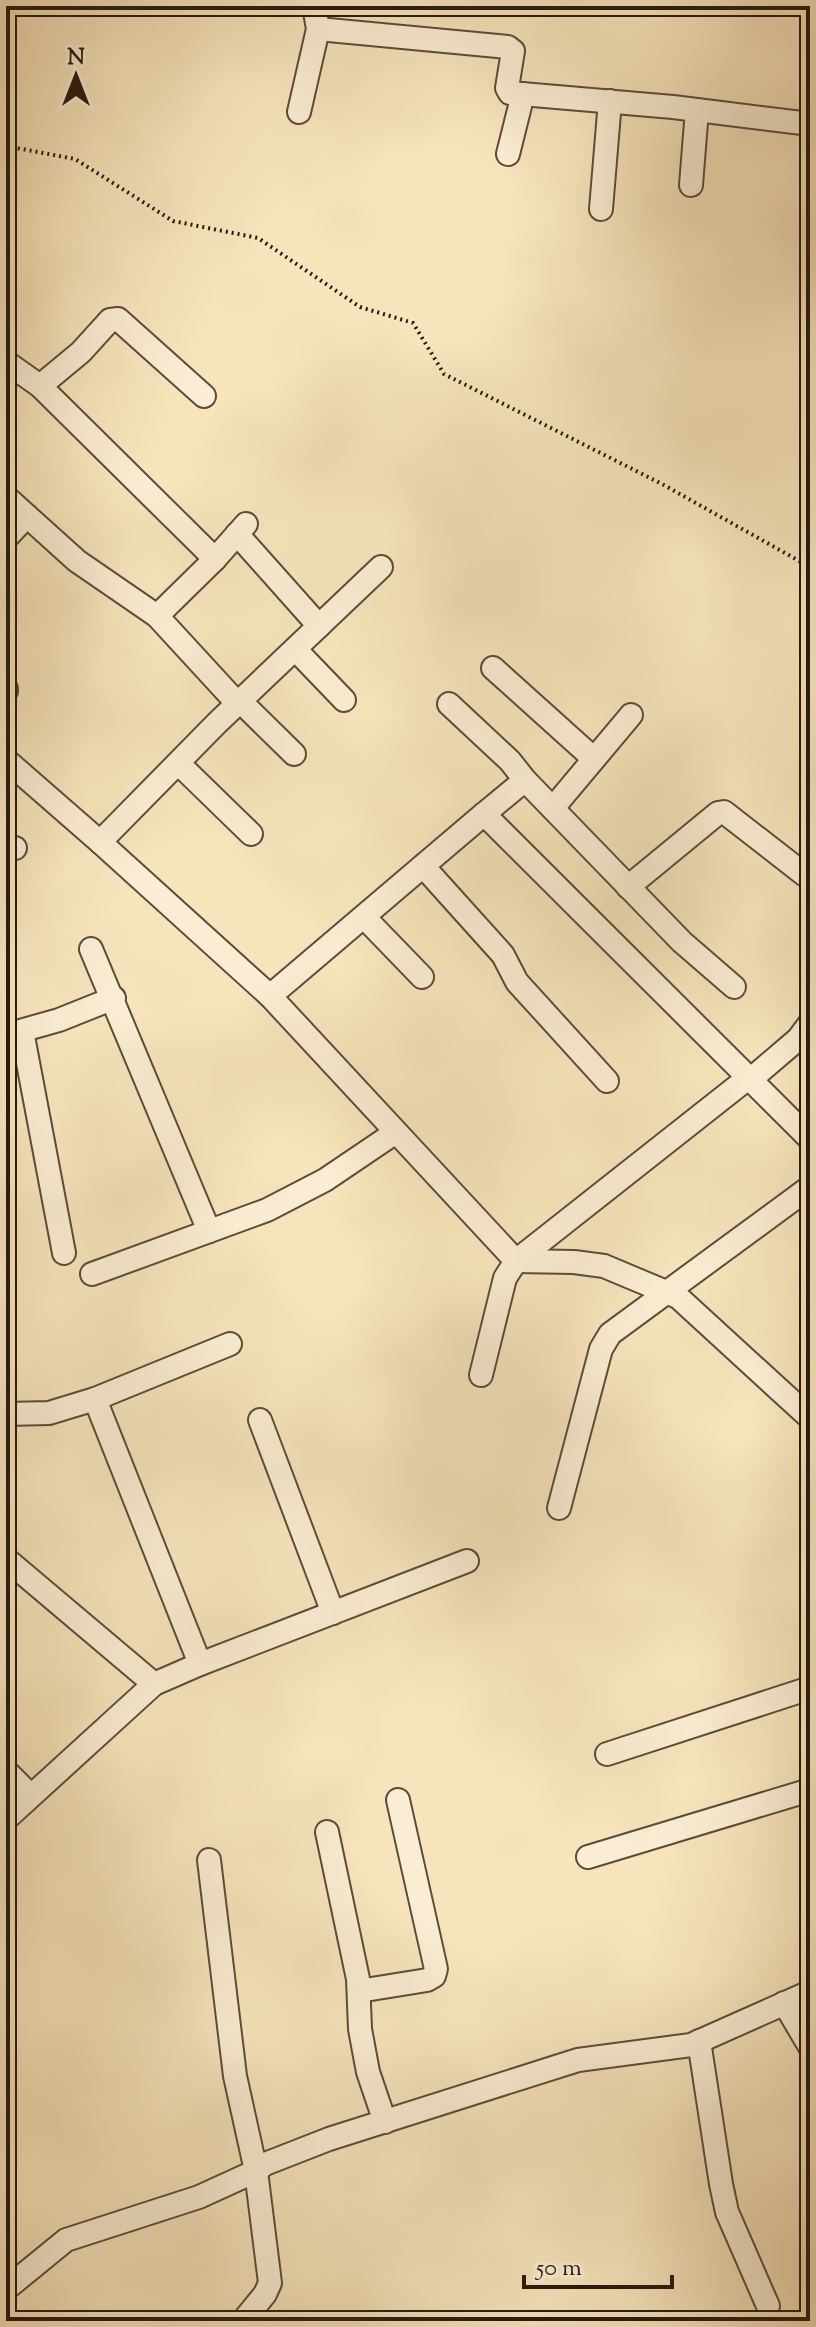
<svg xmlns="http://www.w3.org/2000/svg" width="816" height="2327" viewBox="0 0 816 2327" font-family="'Sorts Mill Goudy',serif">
<rect width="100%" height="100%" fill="#f7e4bc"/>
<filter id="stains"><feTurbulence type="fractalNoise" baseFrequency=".0025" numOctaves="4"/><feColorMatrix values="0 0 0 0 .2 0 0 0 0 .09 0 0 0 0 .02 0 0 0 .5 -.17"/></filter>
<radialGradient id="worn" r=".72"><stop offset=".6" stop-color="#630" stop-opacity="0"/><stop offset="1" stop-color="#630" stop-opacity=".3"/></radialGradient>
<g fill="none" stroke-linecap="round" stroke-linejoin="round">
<!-- street casing -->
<g stroke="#5a4c3c" stroke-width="26">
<g id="street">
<polyline points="318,29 508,47 513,51 507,88 510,93 673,107 810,124"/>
<polyline points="299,112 318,29 314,6"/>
<polyline points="508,154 523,94"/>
<polyline points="691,185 697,110"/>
<polyline points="601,209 610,101"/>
<polyline points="6,362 40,386 215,559"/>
<polyline points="40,386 81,352 110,320 118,319 204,396"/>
<polyline points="6,497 77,561 157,616 237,703"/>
<polyline points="237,534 319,626"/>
<polyline points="6,538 27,516"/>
<polyline points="157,616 215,559 246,524"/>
<polyline points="295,649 344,700"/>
<polyline points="493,668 594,759"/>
<polyline points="6,689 6,691"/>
<polyline points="240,701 294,754"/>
<polyline points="449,704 510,761 525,780"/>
<polyline points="6,760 100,842 270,996 484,814 810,1139"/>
<polyline points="178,763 251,834"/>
<polyline points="553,808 631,715"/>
<polyline points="484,814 525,780 682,942 734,987"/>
<polyline points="100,842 217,723 381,567"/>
<polyline points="6,850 15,848"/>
<polyline points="423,866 503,955 517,982 607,1081"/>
<polyline points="628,887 718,813 724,812 805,875"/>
<polyline points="364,917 422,977"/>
<polyline points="91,949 209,1231"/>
<polyline points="270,996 516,1261 574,1262 604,1266 678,1297 810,1418"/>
<polyline points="22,1031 64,1253"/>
<polyline points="6,1035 59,1020 114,998"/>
<polyline points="750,1080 798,1039 810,1023"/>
<polyline points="92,1274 267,1210 325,1180 396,1132"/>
<polyline points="481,1375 505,1278 516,1261 748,1078"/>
<polyline points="95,1399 200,1664"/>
<polyline points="6,1414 49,1413 95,1399 230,1344"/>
<polyline points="260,1420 333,1613"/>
<polyline points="559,1508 601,1349 610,1334 810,1187"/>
<polyline points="6,1559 154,1684"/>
<polyline points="607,1754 810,1688"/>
<polyline points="6,1771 30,1795"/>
<polyline points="6,1819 154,1684 200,1664 467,1561"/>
<polyline points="327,1832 358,1979 360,2029 368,2072 385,2122"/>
<polyline points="588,1857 810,1790"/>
<polyline points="209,1860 235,2076 256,2171 270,2283 265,2294 243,2321"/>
<polyline points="359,1991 427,1980 434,1976 436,1969 398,1800"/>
<polyline points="784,2003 810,2047"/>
<polyline points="699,2041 721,2184 727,2212 768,2306"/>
<polyline points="6,2289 66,2240 199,2197 256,2171 265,2164 329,2139 578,2060 691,2045 810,1992"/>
</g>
</g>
<!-- path -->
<polyline stroke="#251a12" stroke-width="4" stroke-dasharray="2 4" stroke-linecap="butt" points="6,146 75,159 173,221 258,238 360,307 413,323 444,374 662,484 810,567"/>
<!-- street -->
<use href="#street" stroke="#faedd3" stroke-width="22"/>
</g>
<!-- margin -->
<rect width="816" height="2327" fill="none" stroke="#f7e4bc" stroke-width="32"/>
<rect x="8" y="8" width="800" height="2311" fill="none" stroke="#251a12" stroke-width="4"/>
<rect x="16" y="16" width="784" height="2295" fill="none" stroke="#251a12" stroke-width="2"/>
<!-- north arrow -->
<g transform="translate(76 76)" stroke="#faedd3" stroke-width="6" paint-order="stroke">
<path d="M0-6L14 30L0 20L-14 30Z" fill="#251a12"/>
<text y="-12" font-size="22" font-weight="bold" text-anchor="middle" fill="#251a12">N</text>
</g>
<!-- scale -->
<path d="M524 2275v12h148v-12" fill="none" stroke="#251a12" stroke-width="4"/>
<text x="536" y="2275" font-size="24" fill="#251a12" stroke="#faedd3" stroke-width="6" paint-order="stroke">50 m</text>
<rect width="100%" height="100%" filter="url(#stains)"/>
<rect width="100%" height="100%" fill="url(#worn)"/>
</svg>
